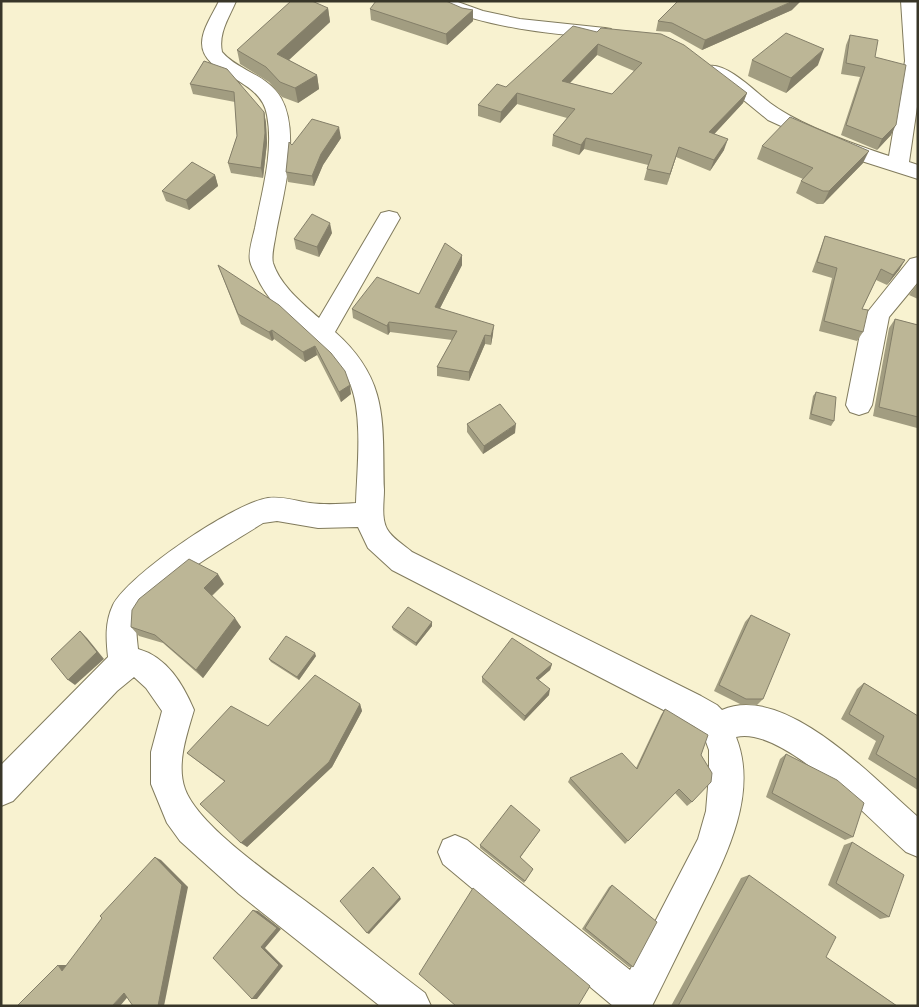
<svg xmlns="http://www.w3.org/2000/svg" width="919" height="1007" viewBox="0 0 919 1007" font-family="'Golos Text',sans-serif">
<rect width="100%" height="100%" fill="#f8f2d0"/>
<g fill="none" stroke-linecap="round" stroke-linejoin="round">
<!-- minor casing -->
<g stroke="#817b5d" stroke-width="2">
<g id="minor">
<path d="M219,1H236C229,18 218,33 222,52C238,71 267,74 281,98C301,133 283,195 276,233C275,241 271,255 273,263C280,285 302,303 319,318L381,213L389,211L397,213L400,218L335,332C390,381 382,423 384,490C384,502 381,518 387,529C392,538 404,545 412,552L701,696L717,705L722,710C785,682 874,779 918,817V857L906,852C872,822 783,725 736,737C760,797 722,864 696,917C681,947 667,976 652,1006H613L443,864L438,852L443,840L455,835L467,840L630,970L698,839L706,811L709,775V750L705,739L695,727L679,718L392,570L368,548L358,527L318,528L277,521L263,523C238,539 146,592 138,618C135,628 137,639 138,649C167,657 183,684 194,710C187,734 176,764 185,789C199,828 285,885 319,911C355,938 389,966 425,993L431,1006H380L239,894L180,841L167,823L151,784V752L162,711L146,688L134,677L117,691L13,801L1,806V765L108,657C106,639 105,622 113,605C129,574 234,503 268,498C282,496 296,501 310,503C325,505 341,504 356,503C357,470 363,418 351,386C344,367 327,354 312,341C292,323 267,301 256,275C254,271 251,266 250,261C248,252 253,237 255,228C262,191 274,152 267,115C261,77 202,76 202,43C202,29 213,14 219,1Z"/>
<path d="M431,1H455L483,11L520,19L605,28L611,29L614,33L611,37L605,38C546,34 488,27 433,5Z"/>
<path d="M901,1H918V100L909,162L918,165V179L849,157L768,120L707,70L709,66C726,62 756,92 770,103C799,125 853,144 889,156L905,61Z"/>
<polygon points="918,257 918,282 889,317 872,405 868,412 859,415 850,412 846,405 860,334 866,314 910,259"/>
</g>
</g>
<!-- minor -->
<use href="#minor" fill="#fff" fill-rule="evenodd"/>
</g>
<!-- wall -->
<g fill="#a29d81" fill-rule="evenodd">
<polygon points="328,8 330,22 289,60 317,75 319,89 298,103 282,97 269,82 240,64 237,50"/>
<polygon points="462,8 473,10 473,21 447,45 371,20 370,9"/>
<polygon points="792,10 702,50 670,32 656,31 658,21"/>
<path d="M597,32L747,93L743,103L714,134L724,150L710,171L676,157L667,185L644,180L648,165L584,149L579,155L552,146L553,135L567,118L517,104L500,123L478,116V105L506,87ZM597,55L634,71L612,94L570,83Z"/>
<polygon points="850,35 875,57 891,135 877,150 841,135 860,77 841,74 846,45"/>
<polygon points="752,60 818,65 786,93 748,76"/>
<polygon points="204,61 264,112 266,123 267,143 263,178 231,173 228,163 237,136 235,102 193,94 190,84"/>
<polygon points="341,138 323,165 314,186 288,182 286,172 292,145"/>
<polygon points="762,146 863,163 823,204 817,204 796,193 801,181 803,179 757,159"/>
<polygon points="215,175 218,186 189,210 166,201 162,191"/>
<polygon points="332,233 319,257 296,249 294,239"/>
<polygon points="825,236 905,260 899,270 887,285 876,280 862,309 863,332 857,341 819,331 832,278 812,272 821,247"/>
<polygon points="462,255 462,265 440,308 493,334 491,345 485,344 469,381 437,376 437,367 452,340 390,332 388,335 353,318 352,309 419,294"/>
<polygon points="218,265 331,353 351,394 341,402 317,355 305,362 274,339 272,341 241,324"/>
<polygon points="918,283 918,299 909,295"/>
<polygon points="895,319 918,325 917,428 873,416 889,328"/>
<polygon points="816,392 834,421 831,426 809,419 813,396"/>
<polygon points="467,424 515,433 483,454 467,432"/>
<polygon points="224,584 212,596 241,627 203,678 163,643 139,636 131,627"/>
<polygon points="751,615 763,699 757,705 740,704 714,691 745,622"/>
<polygon points="432,622 432,626 416,646 393,630 392,627"/>
<polygon points="316,656 299,680 271,662 269,659"/>
<polygon points="552,664 550,670 538,680 549,695 524,721 482,682 482,677"/>
<polygon points="864,683 918,716 918,790 868,759 876,741 841,719 857,689"/>
<polygon points="360,704 362,711 332,767 247,847 225,782 187,753 268,726"/>
<polygon points="665,709 701,755 692,802 687,806 675,793 625,844 568,782 570,778 636,768 661,715"/>
<polygon points="786,754 853,837 845,840 766,797 780,759"/>
<polygon points="540,830 520,858 533,869 524,883 480,848 480,845"/>
<polygon points="852,842 889,917 880,919 828,885 844,845"/>
<polygon points="749,875 826,957 897,1006 671,1006 741,878"/>
<polygon points="612,885 633,967 629,967 582,929 609,887"/>
</g>
<!-- shaded-wall -->
<g fill="#847f69">
<polygon points="793,1 801,1 792,10 702,50 705,40"/>
<polygon points="328,8 330,22 280,68 277,54"/>
<polygon points="473,10 473,21 447,45 446,34"/>
<polygon points="598,44 597,55 561,92 562,81"/>
<polygon points="824,49 818,65 786,93 791,78"/>
<polygon points="317,75 319,89 298,103 295,88"/>
<polygon points="517,93 517,104 500,123 501,112"/>
<polygon points="747,93 743,103 706,143 709,132"/>
<polygon points="264,112 266,123 267,143 263,178 261,168"/>
<polygon points="896,125 891,135 877,150 882,139"/>
<polygon points="339,127 341,138 323,165 314,186 312,176 321,154"/>
<polygon points="586,138 584,149 579,155 581,145"/>
<polygon points="728,139 724,150 710,171 714,160"/>
<polygon points="679,147 676,157 667,185 670,174"/>
<polygon points="869,151 863,163 823,204 829,191"/>
<polygon points="215,175 218,186 189,210 186,200"/>
<polygon points="330,223 332,233 319,257 317,247"/>
<polygon points="462,255 462,265 436,316 435,307"/>
<polygon points="905,260 899,270 887,285 893,275"/>
<polygon points="389,322 390,332 388,335 387,326"/>
<polygon points="494,325 493,334 491,345 491,336"/>
<polygon points="272,330 274,339 272,341 269,332"/>
<polygon points="485,335 485,344 469,381 469,372"/>
<polygon points="315,346 317,355 305,362 303,352"/>
<polygon points="350,385 351,394 341,402 339,392"/>
<polygon points="516,424 515,433 483,454 484,446"/>
<polygon points="218,574 224,584 210,597 204,588"/>
<polygon points="235,618 241,627 203,678 196,670"/>
<polygon points="432,622 432,626 416,646 416,643"/>
<polygon points="80,631 87,638 104,659 75,685 68,680"/>
<polygon points="315,653 316,656 299,680 297,677"/>
<polygon points="552,664 550,670 534,684 536,678"/>
<polygon points="550,689 549,695 524,721 525,716"/>
<polygon points="360,704 362,711 332,767 247,847 241,843"/>
<polygon points="155,857 161,860 188,887 164,1006 158,1006"/>
<polygon points="400,897 401,899 369,934 367,933"/>
<polygon points="253,910 258,911 281,929 265,948 283,966 257,999 252,999"/>
<polygon points="58,965 67,965 62,971"/>
<polygon points="124,993 131,993 120,1006 112,1006"/>
</g>
<!-- building -->
<g fill="#bcb696" stroke="#847f69" fill-rule="evenodd">
<polygon points="291,1 312,1 328,8 277,54 317,75 295,88 280,82 266,67 237,50"/>
<polygon points="376,1 446,1 462,8 473,10 446,34 370,9"/>
<polygon points="678,1 793,1 705,40 672,23 658,21"/>
<path d="M573,26L597,32L601,28L661,34L684,45L747,93L709,132L728,139L714,160L679,147L670,174L647,169L652,155L586,138L581,145L553,135L575,109L517,93L501,112L478,105L497,84L506,87ZM598,44L642,63L612,94L562,81Z"/>
<polygon points="786,33 824,49 791,78 752,60"/>
<polygon points="850,35 878,40 875,57 906,65 896,125 882,139 846,125 865,67 846,63"/>
<polygon points="204,61 227,69 264,112 265,133 261,168 228,163 237,136 234,92 190,84"/>
<polygon points="790,117 869,151 829,191 823,191 801,181 813,168 762,146"/>
<polygon points="312,119 339,127 321,154 312,176 286,172 289,142 292,145"/>
<polygon points="192,162 215,175 186,200 162,191"/>
<polygon points="312,214 330,223 317,247 294,239"/>
<polygon points="825,236 905,260 893,275 881,269 862,309 868,310 863,332 824,321 837,268 817,262"/>
<polygon points="445,243 462,255 435,307 494,325 491,336 485,335 469,372 437,367 457,331 389,322 387,326 352,309 377,277 419,294"/>
<polygon points="218,265 279,305 331,353 345,371 350,385 339,392 315,346 303,352 272,330 269,332 238,314"/>
<polygon points="895,319 918,325 918,417 879,407"/>
<polygon points="816,392 836,397 834,421 811,414"/>
<polygon points="500,404 516,424 484,446 467,424"/>
<polygon points="189,559 218,574 204,588 235,618 196,670 155,635 131,627 132,610 139,599"/>
<polygon points="408,607 432,622 416,643 392,627"/>
<polygon points="751,615 790,634 763,699 746,699 719,685"/>
<polygon points="80,631 97,652 68,680 51,659"/>
<polygon points="286,636 315,653 297,677 269,659"/>
<polygon points="512,638 552,664 536,678 550,689 525,716 482,677"/>
<polygon points="315,675 360,704 329,762 241,843 200,804 225,781 187,753 231,706 268,726"/>
<polygon points="864,683 918,716 918,780 876,754 884,736 849,714"/>
<polygon points="665,709 708,735 701,755 712,773 711,782 692,802 679,789 628,841 570,778 622,753 637,769"/>
<polygon points="786,754 837,780 864,803 853,837 772,793"/>
<polygon points="511,805 540,830 520,857 533,869 525,881 480,845"/>
<polygon points="852,842 904,875 889,917 836,883"/>
<polygon points="155,857 182,885 158,1006 133,1006 124,993 112,1006 17,1006 58,965 62,971 102,918 100,916"/>
<polygon points="373,867 400,897 367,933 340,901"/>
<polygon points="749,875 836,937 826,957 897,1006 678,1006"/>
<polygon points="612,885 657,922 633,967 585,928"/>
<polygon points="473,888 590,986 578,1006 456,1006 419,974"/>
<polygon points="253,910 277,928 261,947 279,965 252,999 213,958"/>
</g>
<!-- border -->
<rect width="919" height="1007" fill="none" stroke="#383629" stroke-width="5"/>
</svg>
